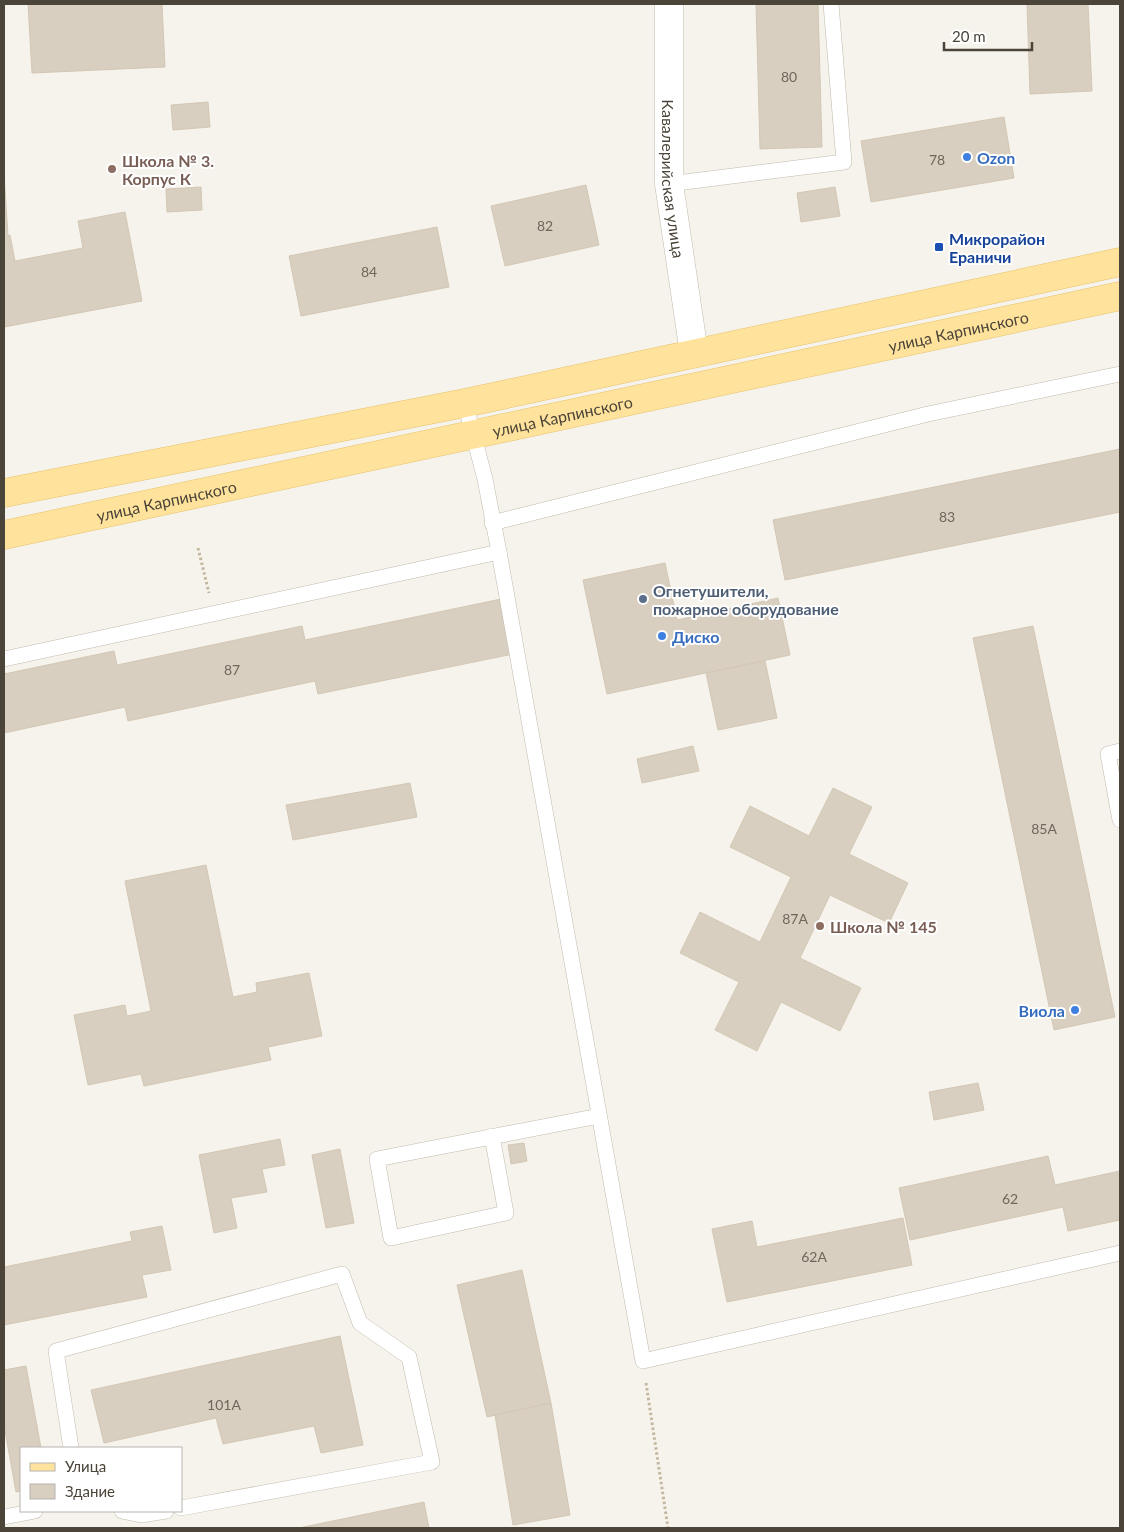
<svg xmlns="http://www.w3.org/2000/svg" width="1124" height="1532" viewBox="0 0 1124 1532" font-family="Lato,sans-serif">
<rect width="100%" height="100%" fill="#f6f3ec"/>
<!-- building -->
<g fill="#d8cfc1" stroke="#d3c7b4">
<polygon points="28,4 162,4 165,67 32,73"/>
<polygon points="756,4 818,4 822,147 760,149"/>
<polygon points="1027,4 1088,4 1092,91 1030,94"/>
<polygon points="208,102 210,127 173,130 171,105"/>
<polygon points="1004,117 1014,178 871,202 861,141"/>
<polygon points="4,174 8,236 10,235 15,261 83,248 78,221 125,212 142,301 4,327"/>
<polygon points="586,185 599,245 505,266 491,206"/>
<polygon points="201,187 202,210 167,212 166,189"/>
<polygon points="835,187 840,216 801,222 797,193"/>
<polygon points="437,227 449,287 301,316 289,256"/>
<polygon points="1120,449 1120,512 785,580 773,520"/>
<polygon points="665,563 677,620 778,598 790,655 607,694 583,580"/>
<polygon points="501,599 513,654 318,694 315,681 128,721 125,707 4,733 4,674 114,651 117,665 302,626 305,640"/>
<polygon points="1033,626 1115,1017 1054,1030 973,638"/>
<polygon points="765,661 777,718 718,730 706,673"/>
<polygon points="693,746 699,771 642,783 637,759"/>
<polygon points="410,783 417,817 293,840 286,805"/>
<polygon points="833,788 872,807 849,854 908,883 889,923 830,895 800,958 861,988 840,1031 781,1002 757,1051 715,1030 739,982 680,953 700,912 760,942 791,877 730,847 750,806 809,836"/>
<polygon points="206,865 233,997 257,992 256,983 309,973 322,1036 268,1047 271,1060 144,1086 141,1074 88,1085 74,1015 125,1005 127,1016 151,1011 125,881"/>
<polygon points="978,1083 984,1110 934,1120 929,1092"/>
<polygon points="280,1139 285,1165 262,1169 267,1192 231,1198 237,1228 214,1233 199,1155"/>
<polygon points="524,1143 527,1161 511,1164 508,1145"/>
<polygon points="340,1149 354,1223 326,1228 312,1155"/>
<polygon points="1048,1156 1055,1185 1120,1171 1120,1220 1068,1231 1063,1207 910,1240 899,1188"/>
<polygon points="903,1218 912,1265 727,1302 712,1229 752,1221 757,1247"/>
<polygon points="162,1226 171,1270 142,1275 147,1297 4,1325 4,1267 132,1241 130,1232"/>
<polygon points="522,1270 551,1403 487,1417 457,1285"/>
<polygon points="340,1336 363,1445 321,1453 314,1426 223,1444 216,1418 104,1443 91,1390"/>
<polygon points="26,1366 41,1448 21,1448 21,1491 16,1492 4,1425 4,1370"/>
<polygon points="551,1403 570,1515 513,1525 495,1415"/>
<polygon points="424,1502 429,1528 299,1528"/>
</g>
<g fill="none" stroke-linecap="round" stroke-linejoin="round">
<!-- service casing -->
<g stroke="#c2bbae" stroke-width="16">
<g id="service">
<polyline points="669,184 844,162 831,4"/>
<polyline points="465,403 485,479 499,552 643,1361 1120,1253"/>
<polyline points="492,523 928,414 1120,374"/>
<polyline points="4,659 499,552"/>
<polyline points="1120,751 1108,754 1120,820"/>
<polyline points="492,1136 506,1213 391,1238 377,1159 599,1116"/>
<polyline points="71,1448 56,1351 342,1274 360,1323 409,1357 432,1462 181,1508"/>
<polyline points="122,1511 141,1515 166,1511"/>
<polyline points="4,1517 35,1511"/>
</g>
</g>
<!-- minor casing -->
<g stroke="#c2bbae" stroke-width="29">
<g id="minor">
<path id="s1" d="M669,4V184L694,353"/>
</g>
</g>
<!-- primary casing -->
<g stroke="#e6c16a" stroke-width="29">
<g id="primary">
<polyline points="4,493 465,403 1120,262"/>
<path id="s2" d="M4,535L1120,296"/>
</g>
</g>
<!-- path -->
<g stroke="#c4b79f" stroke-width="3" stroke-dasharray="2.5 2.5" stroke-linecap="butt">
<polyline points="198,548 209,593"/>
<polyline points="646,1383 668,1528"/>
</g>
<!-- service -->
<use href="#service" stroke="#fff" stroke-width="15"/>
<!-- minor -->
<use href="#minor" stroke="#fff" stroke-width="28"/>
<!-- primary -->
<use href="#primary" stroke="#ffe39c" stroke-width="28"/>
</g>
<!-- markers -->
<g fill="#3f7fe0" stroke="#fff" stroke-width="2">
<circle cx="967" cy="157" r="5"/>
<circle cx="662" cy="636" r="5"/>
<circle cx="1075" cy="1010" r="5"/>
</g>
<g fill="#8d6e63" stroke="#fff" stroke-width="2">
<circle cx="112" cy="169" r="5"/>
<circle cx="820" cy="926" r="5"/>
</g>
<rect fill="#1a4fb4" stroke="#fff" stroke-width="2" x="934" y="242" width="10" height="10" rx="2.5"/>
<circle fill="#5c6f8a" stroke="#fff" stroke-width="2" cx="643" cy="599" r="5"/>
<g text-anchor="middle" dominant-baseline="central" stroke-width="4" stroke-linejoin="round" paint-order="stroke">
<!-- number labels -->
<g font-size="14" fill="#6e675b">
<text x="789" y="76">80</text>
<text x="937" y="159">78</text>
<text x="545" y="225">82</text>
<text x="369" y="271">84</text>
<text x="947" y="516">83</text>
<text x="232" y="669">87</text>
<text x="1044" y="828">85А</text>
<text x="795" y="918">87А</text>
<text x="1010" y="1198">62</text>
<text x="814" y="1256">62А</text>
<text x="224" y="1404">101А</text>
</g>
<!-- shop labels -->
<g font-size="16" font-weight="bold" fill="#366cbe" stroke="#fff" text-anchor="start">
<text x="977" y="157">Ozon</text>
<text x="672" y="636">Диско</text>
<text x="1065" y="1010" text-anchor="end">Виола</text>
</g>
<!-- education labels -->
<g font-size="16" font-weight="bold" fill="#785e54" stroke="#fff" text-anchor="start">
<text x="122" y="160">Школа № 3.<tspan x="122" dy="18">Корпус К</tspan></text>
<text x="830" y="926">Школа № 145</text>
</g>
<!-- street labels -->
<g font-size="16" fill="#4b4439" stroke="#fff">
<text stroke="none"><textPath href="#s1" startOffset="175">Кавалерийская улица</textPath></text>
<text stroke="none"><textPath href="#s2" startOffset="976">улица Карпинского</textPath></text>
<text stroke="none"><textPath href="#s2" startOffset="571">улица Карпинского</textPath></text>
<text stroke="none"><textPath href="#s2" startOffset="166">улица Карпинского</textPath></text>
</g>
<!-- transit labels -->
<g font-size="16" font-weight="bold" fill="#164399" stroke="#fff" text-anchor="start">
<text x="949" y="238">Микрорайон<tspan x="949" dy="18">Ераничи</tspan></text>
</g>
<!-- service labels -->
<g font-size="16" font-weight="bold" fill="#4e5e75" stroke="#fff" text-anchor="start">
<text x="653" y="590">Огнетушители,<tspan x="653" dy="18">пожарное оборудование</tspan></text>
</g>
</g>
<!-- border -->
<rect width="1124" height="1532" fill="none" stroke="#4b4439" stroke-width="10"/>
<!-- legend -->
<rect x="20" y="1447" width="162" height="65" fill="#ffffff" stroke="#b7b4b0"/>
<rect x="30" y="1463" width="25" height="8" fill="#ffe39c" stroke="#b7b4b0"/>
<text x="65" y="1472" font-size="15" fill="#4b4439">Улица</text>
<rect x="30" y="1484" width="25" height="15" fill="#d8cfc1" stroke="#b7b4b0"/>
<text x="65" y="1497" font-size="15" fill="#4b4439">Здание</text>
<!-- scale -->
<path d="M944 42v8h88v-8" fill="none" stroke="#4b4439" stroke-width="2.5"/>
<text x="952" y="42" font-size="15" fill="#4b4439" stroke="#ffffff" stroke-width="4" paint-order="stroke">20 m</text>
</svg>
